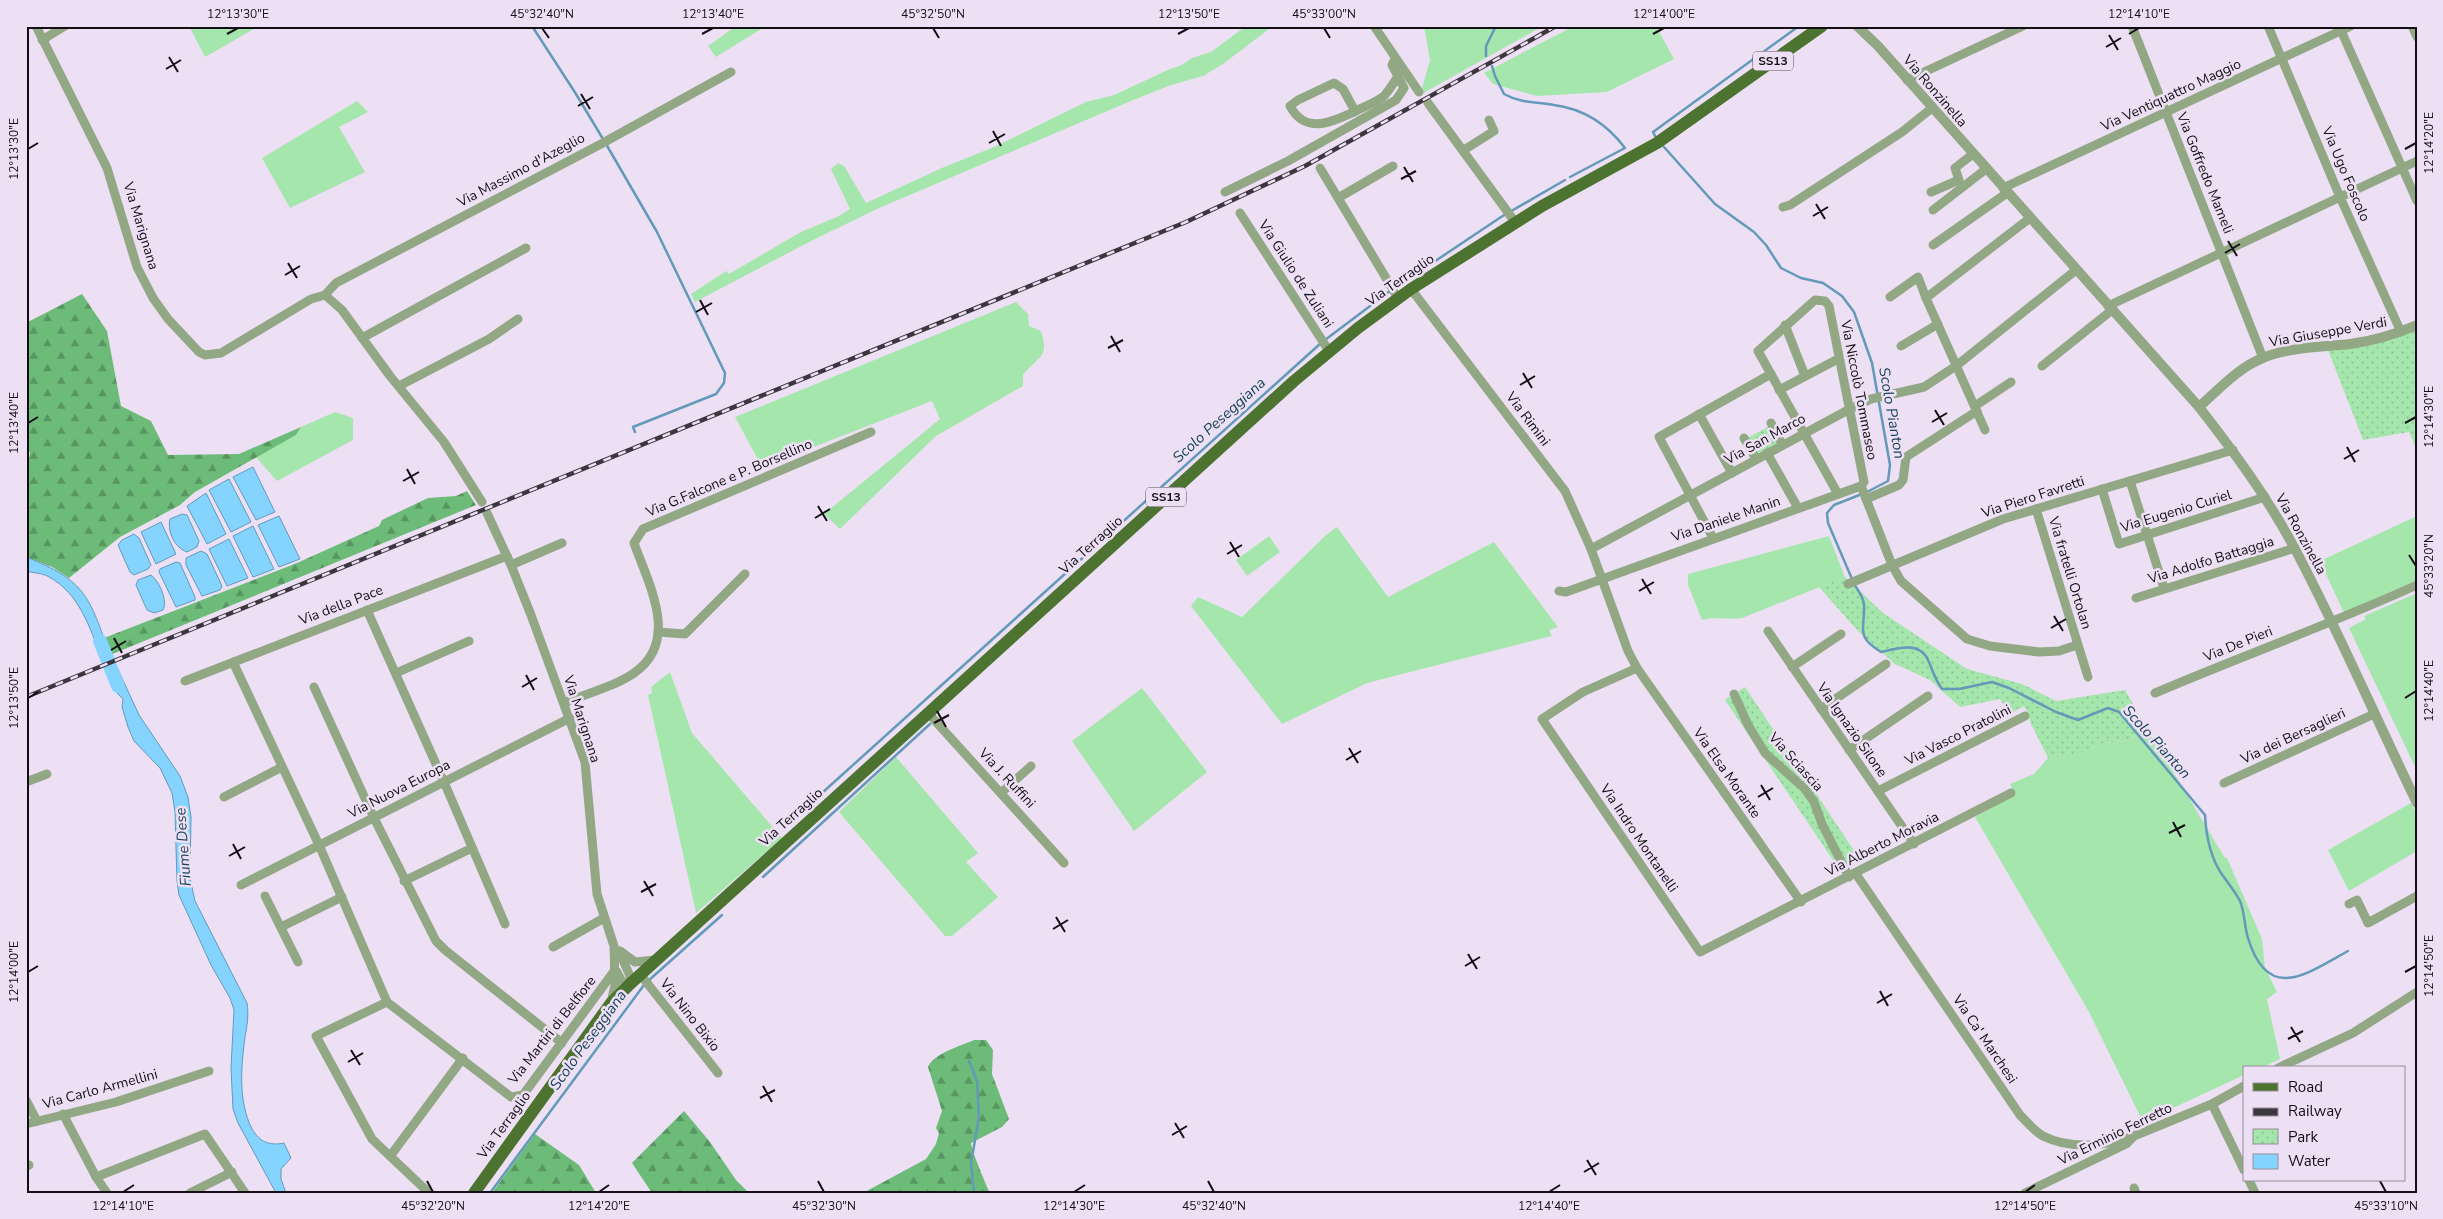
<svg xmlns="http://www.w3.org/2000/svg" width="2443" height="1219" viewBox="0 0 2443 1219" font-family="'Nunito Sans',sans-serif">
<defs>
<pattern id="forest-firs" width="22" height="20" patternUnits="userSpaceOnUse" patternTransform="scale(1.25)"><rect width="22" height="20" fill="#6dbb78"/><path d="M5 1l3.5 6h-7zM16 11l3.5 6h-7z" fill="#589661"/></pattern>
<pattern id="park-dots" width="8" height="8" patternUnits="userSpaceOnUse" patternTransform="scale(1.25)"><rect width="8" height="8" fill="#a5e6ad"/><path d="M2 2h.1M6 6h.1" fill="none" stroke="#8dc494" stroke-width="1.8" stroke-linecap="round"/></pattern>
</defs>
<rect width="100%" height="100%" fill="#eee0f4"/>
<!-- grass -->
<g fill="#a5e6ad">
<polygon points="189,26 206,28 207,26 259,26 205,57"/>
<polygon points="736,26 766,26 716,57 708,46"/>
<polygon points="1246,26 1273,26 1223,64 1203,76 1171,85 1131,101 879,208 811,241 695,302 691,294 726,271 729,274 801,232 839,216 850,209 831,169 838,163 844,166 866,203 944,167 994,147 1086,102 1114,95 1170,69 1182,65 1192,58 1211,52"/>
<polygon points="1424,26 1543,26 1420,95 1430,60"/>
<polygon points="1574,26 1656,26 1674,59 1607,92 1537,96 1493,84 1484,73"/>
<polygon points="357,101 368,112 339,127 365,172 290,208 262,158"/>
<path d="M1016,302L1028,314L1029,326L1041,331C1050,358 1038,356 1023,375V386L936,436L840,529L824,514L940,419L932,401L762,467L735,417Z"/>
<polygon points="335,412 353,418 353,440 277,481 256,457 296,435 301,427"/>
<polygon points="2417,516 2417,580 2344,613 2320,561"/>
<polygon points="1337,527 1388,597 1494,542 1558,627 1549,630 1552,636 1367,683 1282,724 1191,606 1198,597 1242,617 1325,536"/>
<polygon points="1269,536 1280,552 1247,576 1236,560"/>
<path d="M1829,536L1845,577L1742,618C1729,620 1712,616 1702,620L1688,585V574Z"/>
<polygon points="2417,593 2417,771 2349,628 2366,619 2364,616"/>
<polygon points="670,672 692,733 782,838 696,913 648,695 652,693 651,687"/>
<polygon points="1142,688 1207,772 1134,831 1072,741"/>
<polygon points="2148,730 2225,858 2227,858 2262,939 2265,968 2277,992 2267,999 2280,1059 2261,1068 2244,1068 2244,1075 2143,1122 2089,1012 1975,817 2015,795 2010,784 2034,774 2048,758 2073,757 2104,743 2126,741"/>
<polygon points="896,757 978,853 966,862 998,897 952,936 945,936 839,812"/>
<polygon points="2411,803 2417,814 2417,851 2349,891 2328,850"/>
</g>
<!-- forest -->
<g fill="url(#forest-firs)">
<polygon points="82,294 107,331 121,406 151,421 168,455 239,454 301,427 296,435 195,492 180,505 120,537 69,578 52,567 26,557 26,471 30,453 26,445 26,323"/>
<polygon points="467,491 476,505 110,655 104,638 297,563 379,526 382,520 428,498 456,496"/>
<path d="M974,1040H986L993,1050L992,1074L1009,1119L1002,1127L971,1143C971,1149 986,1185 990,1193H863L926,1159L936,1144L939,1133L936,1128L942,1111L928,1067C934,1053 961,1046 974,1040Z"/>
<polygon points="684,1111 710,1142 736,1180 749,1193 652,1193 632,1163"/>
<polygon points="535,1134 579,1165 596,1193 492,1193"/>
</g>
<!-- park -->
<g fill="url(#park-dots)">
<polygon points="2417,329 2417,451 2409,432 2363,440 2328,350"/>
<polygon points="1770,426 1779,443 1757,456 1747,438"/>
<polygon points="1845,577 1883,613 1967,669 2022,684 2056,701 2125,690 2148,730 2126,741 2104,743 2073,757 2048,758 2030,722 2029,715 2024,706 2013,712 2011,716 2000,699 1960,707 1930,680 1895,664 1858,631 1819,587"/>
<polygon points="1745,687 1859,858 1839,869 1725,700"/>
</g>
<!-- water -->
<g fill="#85d4ff" stroke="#6399b9">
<polygon points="253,467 275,512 256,520 233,477"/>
<polygon points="229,479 251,522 231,532 209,490"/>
<polygon points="206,493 226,534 207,544 187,506"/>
<path d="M182,514L187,515L199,541L197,547L187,552C175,548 167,532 170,519Z"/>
<polygon points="279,516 300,559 279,567 258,525"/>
<polygon points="161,522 176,554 156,564 141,532"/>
<polygon points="253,526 274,569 253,577 233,536"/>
<polygon points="134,534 139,538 151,565 148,569 134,575 130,572 118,545 122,540"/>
<polygon points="229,539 248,578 227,586 209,549"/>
<polygon points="201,551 207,554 222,586 220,590 202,596 186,565 186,558"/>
<path d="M26,557C87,581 89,597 110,655L102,658C89,627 80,594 49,577C43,573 33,573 26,571Z"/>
<polygon points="176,562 180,563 195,597 195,600 176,607 159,572 160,569"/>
<path d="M151,575C159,581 168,600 163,610L154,613L147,610L136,585L138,580Z"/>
<path d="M116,665L139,715L180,776L188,797L191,817L190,878L195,901L247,1003C249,1015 247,1026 245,1037C241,1068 238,1101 252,1129C260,1142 269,1146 284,1143L291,1158L281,1169V1179L286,1193H276L238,1123L233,1109L231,1068L234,1010L230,998L211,965L179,895L177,881L175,812L172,793L160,768L134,741L128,727L122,707L123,699L117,693L107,669Z"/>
</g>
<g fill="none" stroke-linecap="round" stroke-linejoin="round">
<!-- stream -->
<g stroke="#6399b9" stroke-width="2.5">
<polyline points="532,26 576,94 603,139"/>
<polyline points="1486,56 1486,46 1496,26"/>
<path d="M1492,66L1495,76L1504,94C1520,103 1537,102 1554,105C1584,109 1607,124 1625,148L1570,177"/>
<polyline points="1655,136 1653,132 1799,26"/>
<polyline points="606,144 657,232 725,373 724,383 716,394 633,427 635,432"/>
<polyline points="1664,147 1715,204 1754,232 1766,245 1781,268 1801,278 1823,283 1842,296 1854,312 1872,363 1890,465 1888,481 1867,492"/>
<polyline points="1395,288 1501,217 1565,180"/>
<polyline points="1325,340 1390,291"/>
<polyline points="1852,579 1828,523 1827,513 1834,505 1862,494"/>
<path d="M1854,584C1858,590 1864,598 1864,605C1865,630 1855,636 1881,652C1897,648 1920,641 1928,660C1934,672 1933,677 1942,689H1959L1992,682L2009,688L2056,712L2078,720L2108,708L2119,712L2205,815C2206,835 2210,856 2221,873C2227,882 2235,891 2240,901C2245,913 2244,925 2248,938C2268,1003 2305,975 2348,951"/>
<polyline points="802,811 1321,343"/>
<polyline points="763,877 930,724"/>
<polyline points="648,981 722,915"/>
<polyline points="969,1061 977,1081 979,1117 971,1163 974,1193"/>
<polyline points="490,1193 644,985"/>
</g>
<!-- river -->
<polyline stroke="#85d4ff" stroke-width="14" points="100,641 118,686"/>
<!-- minor -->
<g stroke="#92a885" stroke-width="9">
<polyline points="36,26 107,168 137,267 153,298 168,319 199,352 205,355 221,353 311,299 325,295 342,310 390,376 444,442 482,502"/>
<polyline points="1374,26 1419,92"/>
<polyline points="2132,26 2263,358"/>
<polyline points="2268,26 2340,197 2401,332"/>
<polyline points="2339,26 2417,201"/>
<polyline points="2412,26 2417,37"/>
<polyline points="42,40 65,26"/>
<polyline points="1907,80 2023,26"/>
<polyline points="1428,103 1515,222"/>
<path d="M1355,111L1343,89L1334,83L1298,100L1290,106C1306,136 1333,121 1356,111C1365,106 1375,103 1384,96C1389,91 1393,83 1398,77"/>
<polyline points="1464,150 1494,131 1489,120"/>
<polyline points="1320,168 1398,298"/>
<polyline points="2003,188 2351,26"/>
<polyline points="1225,192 1288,161 1396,100 1404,88 1392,65 1395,59"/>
<polyline points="1931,192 1959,180 1955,168 1973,154"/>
<polyline points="1338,198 1393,166"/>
<polyline points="1783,207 1790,205 1902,132 1932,108"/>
<polyline points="1933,210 1986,169"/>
<polyline points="1240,213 1329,351"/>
<polyline points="1933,245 2007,193"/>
<polyline points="1411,289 1565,491 1591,549 1628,651 1637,668 1801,902"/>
<polyline points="325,295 336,283 601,144 731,72"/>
<polyline points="1890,297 1918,277 1926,298"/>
<polyline points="2108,306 2417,161"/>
<polyline points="1785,325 1805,376"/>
<polyline points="362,338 526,248"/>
<polyline points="1901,346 1938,324"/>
<polyline points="2042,366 2112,310"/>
<polyline points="399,386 489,339 518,319"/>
<polyline points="1779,390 1838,359"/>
<polyline points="1975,406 2011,382"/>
<polyline points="1699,414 1732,473"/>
<polyline points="1771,423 1782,444"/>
<polyline points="1985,430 1926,298 2030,218"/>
<polyline points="1744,438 1756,459"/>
<polyline points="1767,453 1798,508"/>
<polyline points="2130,481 2164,588"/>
<polyline points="2102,489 2119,544 2265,497"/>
<polyline points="1838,494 1758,351 1815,300 1825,301 1829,306 1864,482 1861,486 1892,565 1901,581 1967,639 1990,646 2039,652 2059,651 2077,645"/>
<polyline points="1866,499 1899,485 1903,480 1906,457 1977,411"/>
<polyline points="2036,509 2088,677"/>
<polyline points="487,513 511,565 531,615 585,762 597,894 614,946 615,985 611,1003"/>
<polyline points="1713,538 1659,437 1771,374"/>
<polyline points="1591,549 1848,410 1871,399 1924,387 1956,366 2076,270"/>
<polyline points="511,565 562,543"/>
<polyline points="1848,584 2003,519 2233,450"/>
<polyline points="1559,591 1566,592 1861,486"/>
<polyline points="2136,598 2295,548"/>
<polyline points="367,610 444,782 505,924"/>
<polyline points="1768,631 1914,844"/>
<polyline points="658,632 685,634 745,574"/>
<polyline points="233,662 319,845 387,1002 511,1097 523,1095 615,970"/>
<polyline points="1792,667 1841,634"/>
<polyline points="1637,668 1583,692 1542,719 1700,952 2011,793"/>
<polyline points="396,673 469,641"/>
<polyline points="185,681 507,556"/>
<polyline points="314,687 374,818 436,941 445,950 562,1043"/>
<path d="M2155,693C2242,656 2331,624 2417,585"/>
<polyline points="1734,694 1748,725 1765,753 1805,789 1814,802 1822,824 1849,877"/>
<path d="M564,703C587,693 614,687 634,673C681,641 648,583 634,543L643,529L871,432"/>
<polyline points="1821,709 1886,664"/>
<polyline points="928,713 1064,863"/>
<polyline points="1849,750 1928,696"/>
<polyline points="26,782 47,774"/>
<polyline points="2224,783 2374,714"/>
<polyline points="1878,791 2025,716"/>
<polyline points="1002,792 1031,766"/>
<polyline points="224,797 282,767"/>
<path d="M1856,874L2020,1115C2027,1122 2034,1131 2043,1136C2071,1150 2106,1146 2134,1136"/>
<polyline points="404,881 472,848"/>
<polyline points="241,885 570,718"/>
<polyline points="265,896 298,962"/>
<polyline points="2349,904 2357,900 2368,923 2417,896"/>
<polyline points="281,927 342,897"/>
<polyline points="553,947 604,918"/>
<polyline points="620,951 635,962 655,960"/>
<polyline points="617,972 622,982 630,984 630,976 619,951"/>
<polyline points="640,974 718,1073"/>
<polyline points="387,1002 316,1036 372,1139 429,1193"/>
<polyline points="2278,1068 2353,1033 2417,992"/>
<polyline points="26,1100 37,1121"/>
<polyline points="2212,1104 2244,1170"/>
<polyline points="63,1114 96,1177 107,1193"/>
<polyline points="26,1124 116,1102 209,1071"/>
<polyline points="391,1155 463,1058"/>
<polyline points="26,1167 29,1165"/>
<polyline points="96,1177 205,1134 245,1193"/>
<polyline points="2249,1180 2255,1193"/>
<polyline points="2134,1188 2136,1193"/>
<polyline points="190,1193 232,1172"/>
<polyline points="2025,1193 2126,1144 2134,1136 2212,1104 2244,1086"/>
</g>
<!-- tertiary -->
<g stroke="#92a885" stroke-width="10">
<path d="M1857,26L1878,46L2199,407C2234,452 2268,498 2295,549C2339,632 2376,719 2417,803"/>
<path d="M2199,407C2218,390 2239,367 2263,358C2288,347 2324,347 2350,344C2373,341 2396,334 2417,325"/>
</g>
<!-- primary -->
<polyline stroke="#4c7330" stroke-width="12" points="474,1193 611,1003 630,984 1294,381 1358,328 1411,289 1542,206 1657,143 1822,26"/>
<!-- rail casing -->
<g stroke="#3c363f" stroke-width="4.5">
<polyline id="rail" points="26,697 1186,222 1305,166 1556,26"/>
</g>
<!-- rail -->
<use href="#rail" stroke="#eee0f4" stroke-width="2.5" stroke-dasharray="8" stroke-linecap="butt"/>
</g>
<!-- ticks -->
<path fill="none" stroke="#130f15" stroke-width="2" d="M542,28L549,38M933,28L939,38M1324,28L1330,38M227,34L238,28M702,34L713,28M1178,34L1189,28M1653,34L1664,28M2129,34L2139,28M2109,35L2118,50M2106,47L2121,38M169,57L178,72M166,69L181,60M581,94L590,109M578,106L593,97M993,131L1001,146M989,143L1005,134M28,149L38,143M2405,149L2416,143M1404,167L1413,182M1401,179L1416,171M1816,204L1825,219M1813,216L1828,207M2228,241L2237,256M2225,253L2240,244M288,263L297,278M285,275L300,266M700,300L708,315M696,312L712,303M1111,336L1120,352M1108,348L1123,340M1523,373L1532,388M1520,385L1535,376M1935,410L1944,425M1932,422L1947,413M28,423L38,417M2405,423L2416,417M2347,447L2355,462M2344,459L2359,450M407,469L415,484M403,481L419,472M818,506L827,521M815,518L830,509M1230,542L1239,557M1227,554L1242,545M2409,555L2416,566M1642,579L1651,594M1639,591L1654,582M2054,616L2063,631M2051,628L2066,619M114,638L122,653M111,650L126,641M526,675L534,690M522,687L537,678M28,698L38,692M2405,698L2416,691M937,711L946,727M934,723L949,715M1349,748L1358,763M1346,760L1361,751M1761,785L1770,800M1758,797L1773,788M2173,822L2181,837M2169,833L2185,825M233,844L241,859M229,856L245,847M644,881L653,896M641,892L656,884M1056,917L1065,932M1053,929L1068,920M1468,954L1477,969M1465,966L1480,957M28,972L38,966M2405,972L2416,966M1880,991L1888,1006M1877,1003L1892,994M2291,1027L2300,1042M2288,1039L2303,1031M351,1050L360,1065M348,1062L363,1053M763,1086L772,1102M760,1098L775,1090M1175,1123L1184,1138M1172,1135L1187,1126M1587,1160L1596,1175M1584,1172L1599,1163M427,1181L433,1192M818,1181L824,1192M1208,1181L1214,1192M2380,1181L2386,1192M123,1192L134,1185M599,1192L609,1185M1074,1192L1085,1185M1549,1192L1560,1185M2025,1192L2035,1185"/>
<g text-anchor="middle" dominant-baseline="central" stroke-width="5" stroke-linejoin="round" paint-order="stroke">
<!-- shield labels -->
<g fill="#eee0f4" stroke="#554e58" stroke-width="1">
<rect x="1753" y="51.5" width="40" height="19" rx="4"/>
<rect x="1146" y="487.5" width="40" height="19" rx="4"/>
</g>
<g font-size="12" font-weight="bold" fill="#130f15">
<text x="1773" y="61">SS13</text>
<text x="1166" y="497">SS13</text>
</g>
<!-- street labels -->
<g font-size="14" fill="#130f15" stroke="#eee0f4">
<text transform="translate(1935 91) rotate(49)">Via Ronzinella</text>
<text transform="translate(2171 95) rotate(-25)">Via Ventiquattro Maggio</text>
<text transform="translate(521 170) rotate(-28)">Via Massimo d'Azeglio</text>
<text transform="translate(2205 173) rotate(68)">Via Goffredo Mameli</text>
<text transform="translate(2346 174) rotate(67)">Via Ugo Foscolo</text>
<text transform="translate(141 226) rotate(73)">Via Marignana</text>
<text transform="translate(1296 274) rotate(57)">Via Giulio de Zuliani</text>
<text transform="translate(1400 280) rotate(-35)">Via Terraglio</text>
<text transform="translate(2328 332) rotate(-10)">Via Giuseppe Verdi</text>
<text transform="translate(1859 390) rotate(79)">Via Niccolò Tommaseo</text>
<text transform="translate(1528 419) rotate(53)">Via Rimini</text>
<text transform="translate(1765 439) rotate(-29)">Via San Marco</text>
<text transform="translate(729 478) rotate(-23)">Via G.Falcone e P. Borsellino</text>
<text transform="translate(2033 497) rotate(-18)">Via Piero Favretti</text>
<text transform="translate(2176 511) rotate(-17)">Via Eugenio Curiel</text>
<text transform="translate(1726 519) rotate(-19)">Via Daniele Manin</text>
<text transform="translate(2301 534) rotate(61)">Via Ronzinella</text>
<text transform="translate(1091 545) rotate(-42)">Via Terraglio</text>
<text transform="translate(2211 560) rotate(-17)">Via Adolfo Battaggia</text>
<text transform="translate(2070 573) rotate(73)">Via fratelli Ortolan</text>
<text transform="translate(341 605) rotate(-21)">Via della Pace</text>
<text transform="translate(2238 644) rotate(-22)">Via De Pieri</text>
<text transform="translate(582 719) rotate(72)">Via Marignana</text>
<text transform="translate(1852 730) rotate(55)">Via Ignazio Silone</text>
<text transform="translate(1958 735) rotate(-27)">Via Vasco Pratolini</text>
<text transform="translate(2293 736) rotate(-25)">Via dei Bersaglieri</text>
<text transform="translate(1796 762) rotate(48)">Via Sciascia</text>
<text transform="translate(1727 773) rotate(55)">Via Elsa Morante</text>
<text transform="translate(1007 778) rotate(47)">Via J. Ruffini</text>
<text transform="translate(399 789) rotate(-27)">Via Nuova Europa</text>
<text transform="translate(791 817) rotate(-42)">Via Terraglio</text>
<text transform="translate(1639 838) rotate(56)">Via Indro Montanelli</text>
<text transform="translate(1882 844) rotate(-27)">Via Alberto Moravia</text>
<text transform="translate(690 1015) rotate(52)">Via Nino Bixio</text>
<text transform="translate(552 1030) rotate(-52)">Via Martiri di Belfiore</text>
<text transform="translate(1985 1039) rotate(56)">Via Ca' Marchesi</text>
<text transform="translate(100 1089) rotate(-15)">Via Carlo Armellini</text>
<text transform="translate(504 1125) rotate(-54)">Via Terraglio</text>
<text transform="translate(2115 1134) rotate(-26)">Via Erminio Ferretto</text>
</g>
<!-- water labels -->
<g font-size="15" font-style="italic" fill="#174359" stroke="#eee0f4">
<text transform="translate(1892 413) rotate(80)">Scolo Pianton</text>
<text transform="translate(1219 420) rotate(-42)">Scolo Peseggiana</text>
<text transform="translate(2157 742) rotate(48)">Scolo Pianton</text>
<text transform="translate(183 847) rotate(-94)">Fiume Dese</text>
<text transform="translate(588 1040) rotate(-54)">Scolo Peseggiana</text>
</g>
</g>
<!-- border -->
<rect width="2443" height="1219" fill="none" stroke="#eee0f4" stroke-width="55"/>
<!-- legend -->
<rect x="2243" y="1066" width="162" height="115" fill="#eee0f4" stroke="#968c9b"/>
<rect x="2253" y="1083" width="25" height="8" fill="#4c7330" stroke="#968c9b"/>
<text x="2288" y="1092" font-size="15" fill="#130f15">Road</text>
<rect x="2253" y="1108" width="25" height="8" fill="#3c363f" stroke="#968c9b"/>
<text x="2288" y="1116" font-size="15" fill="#130f15">Railway</text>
<rect x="2253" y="1129" width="25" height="15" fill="url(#park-dots)" stroke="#968c9b"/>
<text x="2288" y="1142" font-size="15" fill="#130f15">Park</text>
<rect x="2253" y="1154" width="25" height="15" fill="#85d4ff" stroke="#968c9b"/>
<text x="2288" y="1166" font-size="15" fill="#130f15">Water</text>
<rect x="28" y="28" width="2388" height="1164" fill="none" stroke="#130f15" stroke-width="2"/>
<g font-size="12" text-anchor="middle" fill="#130f15">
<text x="238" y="18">12°13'30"E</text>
<text x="542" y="18">45°32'40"N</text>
<text x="713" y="18">12°13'40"E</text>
<text x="933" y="18">45°32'50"N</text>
<text x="1189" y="18">12°13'50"E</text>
<text x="1324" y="18">45°33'00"N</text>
<text x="1664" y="18">12°14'00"E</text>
<text x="2139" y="18">12°14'10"E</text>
<text transform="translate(2429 143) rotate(-90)" y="4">12°14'20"E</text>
<text transform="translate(14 149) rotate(-90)" y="4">12°13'30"E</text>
<text transform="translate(2429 417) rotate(-90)" y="4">12°14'30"E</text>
<text transform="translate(14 423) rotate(-90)" y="4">12°13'40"E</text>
<text transform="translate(2429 566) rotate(-90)" y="4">45°33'20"N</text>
<text transform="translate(2429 691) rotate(-90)" y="4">12°14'40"E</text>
<text transform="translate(14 698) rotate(-90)" y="4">12°13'50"E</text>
<text transform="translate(2429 966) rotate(-90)" y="4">12°14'50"E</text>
<text transform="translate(14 972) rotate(-90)" y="4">12°14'00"E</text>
<text x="123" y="1210">12°14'10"E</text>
<text x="433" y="1210">45°32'20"N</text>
<text x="599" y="1210">12°14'20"E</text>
<text x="824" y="1210">45°32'30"N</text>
<text x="1074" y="1210">12°14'30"E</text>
<text x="1214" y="1210">45°32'40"N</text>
<text x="1549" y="1210">12°14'40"E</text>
<text x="2025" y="1210">12°14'50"E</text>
<text x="2386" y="1210">45°33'10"N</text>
</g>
</svg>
